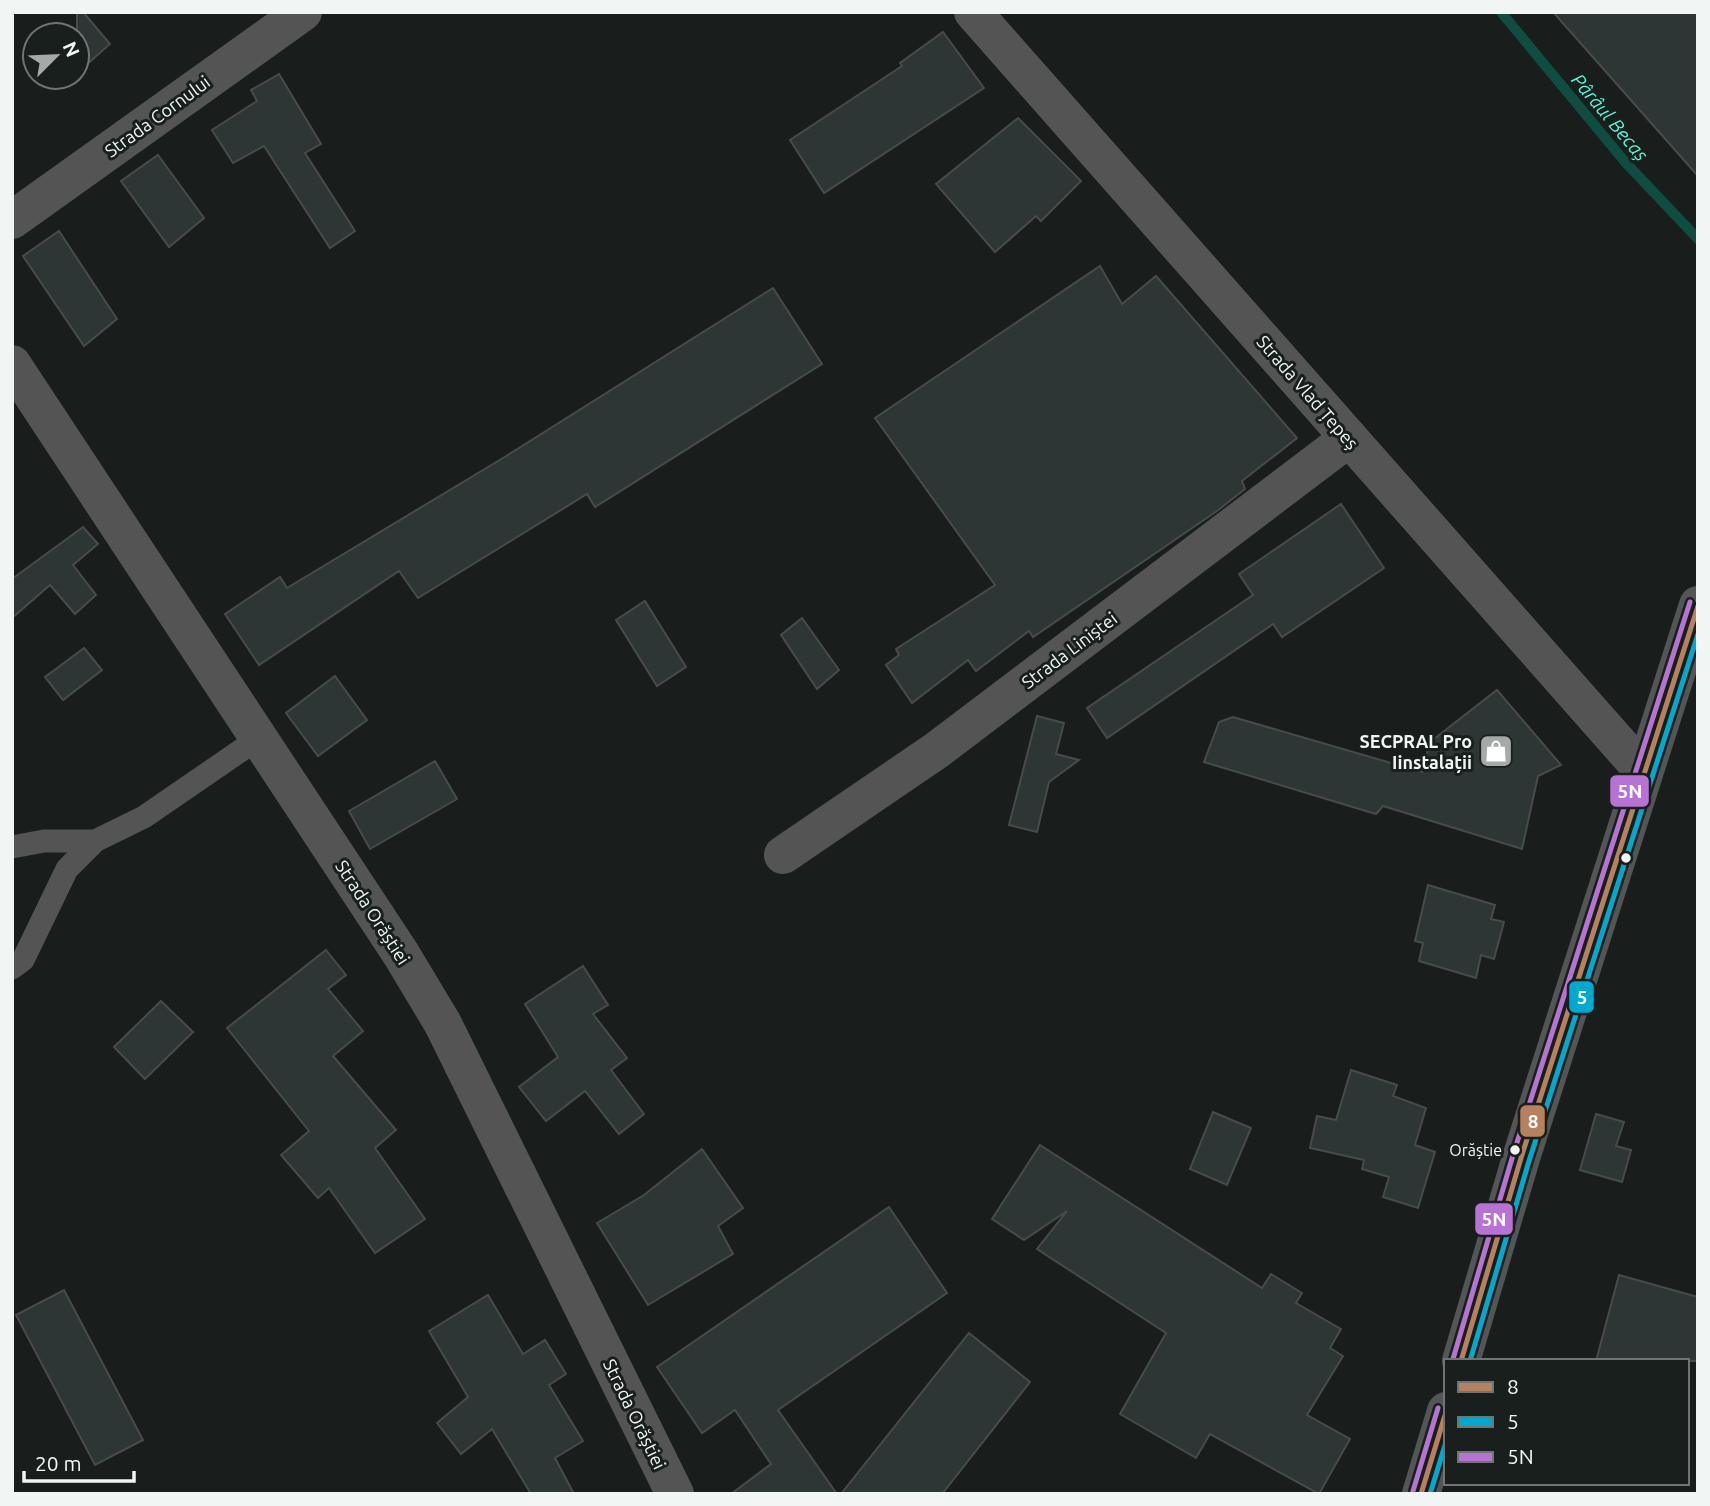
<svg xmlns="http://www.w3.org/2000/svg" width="1710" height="1506" viewBox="0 0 1710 1506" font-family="Ubuntu,sans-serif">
<rect width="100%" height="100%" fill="#191e1c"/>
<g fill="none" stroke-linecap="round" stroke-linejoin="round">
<!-- stream -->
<polyline stroke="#0f4d42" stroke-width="10" points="1501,12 1626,163 1698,239"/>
</g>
<!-- building -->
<g fill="#2d3634" stroke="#474b4a" stroke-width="2">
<polygon points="77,12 83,12 110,44 77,73"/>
<polygon points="1553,12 1698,12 1698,176"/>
<polygon points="943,32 984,88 824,193 790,140 902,66 900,63"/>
<polygon points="279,74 321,144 305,153 355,231 330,248 264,146 233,163 212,130 257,101 251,90"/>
<polygon points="1018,118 1081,181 1041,221 1036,216 995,252 936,184"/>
<polygon points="158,155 204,218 169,247 121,181"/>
<polygon points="59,231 117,319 84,346 23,256"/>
<polygon points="1100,266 1122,304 1156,276 1297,438 1242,481 1245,489 1217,511 1033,637 1029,631 976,671 968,660 912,703 886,665 899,655 896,649 995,585 875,418"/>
<polygon points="773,288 822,364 595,507 587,494 418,598 399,571 259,665 225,614 280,577 287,588 503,458"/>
<polygon points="1341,504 1384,568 1282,637 1273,624 1107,738 1087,708 1253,595 1239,574"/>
<polygon points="83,527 98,544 73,565 96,595 75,614 50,585 12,618 12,579"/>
<polygon points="645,601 686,667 657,686 616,620"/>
<polygon points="802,618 839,670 817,689 781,635"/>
<polygon points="84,648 102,670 63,700 45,677"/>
<polygon points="335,676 367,720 318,756 286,713"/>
<polygon points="1497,690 1561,765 1538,776 1522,849 1383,806 1376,814 1204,762 1219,722 1233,717 1422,772 1430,742"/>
<polygon points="1037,716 1064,723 1056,754 1079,760 1049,782 1037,832 1009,825"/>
<polygon points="435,761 457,799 370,849 349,811"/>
<polygon points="1428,885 1495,905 1491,919 1504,922 1494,959 1481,955 1476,978 1419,961 1423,943 1415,941"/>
<polygon points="326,950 346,975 328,989 363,1031 333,1056 396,1130 375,1148 425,1219 375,1253 329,1188 318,1198 281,1155 309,1131 227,1028"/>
<polygon points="583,966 608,1005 593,1014 627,1058 611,1070 644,1114 619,1134 585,1091 546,1121 519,1087 558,1057 525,1004"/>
<polygon points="161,1001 193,1032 145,1079 114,1047"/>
<polygon points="1351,1070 1397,1085 1393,1096 1426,1108 1415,1145 1435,1152 1418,1208 1383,1197 1389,1177 1362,1169 1364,1160 1310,1148 1317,1116 1336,1120"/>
<polygon points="1213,1112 1251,1128 1227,1185 1190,1169"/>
<polygon points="1596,1114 1624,1122 1616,1146 1631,1150 1622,1182 1580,1170"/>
<polygon points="1040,1145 1262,1288 1271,1274 1302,1293 1296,1303 1341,1329 1330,1348 1343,1356 1307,1415 1350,1439 1319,1494 1210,1434 1196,1458 1120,1414 1166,1333 1037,1249 1067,1211 1024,1240 992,1219"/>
<polygon points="702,1149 743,1208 718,1226 733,1254 648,1305 597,1223 644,1195"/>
<polygon points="889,1207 947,1293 778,1410 837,1494 731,1494 771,1464 735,1410 702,1433 657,1367"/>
<polygon points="1619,1275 1698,1297 1698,1361 1596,1361"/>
<polygon points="64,1290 143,1440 95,1465 16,1315"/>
<polygon points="488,1295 523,1354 545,1340 566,1374 549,1385 583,1441 555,1458 574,1494 531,1494 492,1429 461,1454 437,1423 468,1397 429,1331"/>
<polygon points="969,1333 1030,1382 942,1494 841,1494"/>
</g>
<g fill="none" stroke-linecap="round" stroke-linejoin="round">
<!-- service -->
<g stroke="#545455" stroke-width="23">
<polyline points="12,847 44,841 95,841 144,817 259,738"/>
<polyline points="12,968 23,960 67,869 95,841"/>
</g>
<!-- minor -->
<g stroke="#545455" stroke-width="38">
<polyline points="973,12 1644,772"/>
<polyline points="12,220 303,12"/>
<polyline points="12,364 401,954 443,1024 675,1494"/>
<polyline points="783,855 937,750 1349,438"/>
</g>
<!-- primary -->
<g stroke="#545555" stroke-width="38">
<polyline points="1461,1361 1521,1158 1698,605"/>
<polyline points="1421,1494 1446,1411"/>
</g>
<!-- bus-1 casing -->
<g stroke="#181f1d" stroke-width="10">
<g id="bus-1">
<polyline points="1461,1361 1521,1158 1698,606"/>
<polyline points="1421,1494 1446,1412"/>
</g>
</g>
<!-- bus-2 casing -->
<g stroke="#181f1d" stroke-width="10">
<g id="bus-2">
<polyline points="1470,1361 1529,1161 1698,634"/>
<polyline points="1430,1494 1446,1442"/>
</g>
</g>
<!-- bus-3 casing -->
<g stroke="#181f1d" stroke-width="10">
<g id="bus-3">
<polyline points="1453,1359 1513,1155 1690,602"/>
<polyline points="1413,1491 1438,1408"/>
</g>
</g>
<!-- bus-1 -->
<use href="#bus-1" stroke="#b6815c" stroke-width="5"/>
<!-- bus-2 -->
<use href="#bus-2" stroke="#00a9ce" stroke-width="5"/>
<!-- bus-3 -->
<use href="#bus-3" stroke="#b673d3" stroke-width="5"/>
</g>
<!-- icons -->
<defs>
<g id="shop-square" transform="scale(1.75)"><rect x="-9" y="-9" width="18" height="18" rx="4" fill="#a5aaa9" stroke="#181f1d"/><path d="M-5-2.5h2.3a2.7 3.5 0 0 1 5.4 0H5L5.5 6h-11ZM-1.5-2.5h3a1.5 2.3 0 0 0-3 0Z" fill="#fff"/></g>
</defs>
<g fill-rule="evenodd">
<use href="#shop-square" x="1496" y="751"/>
</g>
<!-- markers -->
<g fill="#f1f6f5" stroke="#181f1d" stroke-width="2.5">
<circle cx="1626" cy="858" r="6"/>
<circle cx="1515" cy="1150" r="6"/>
</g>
<g text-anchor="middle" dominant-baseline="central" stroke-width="6" stroke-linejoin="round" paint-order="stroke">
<!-- bus labels -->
<g font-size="16" fill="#f1f6f5" stroke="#181f1d" text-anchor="end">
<text x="1502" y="1150">Orăștie</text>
</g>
<!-- street labels -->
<g font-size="18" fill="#f1f6f5" stroke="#181f1d">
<text transform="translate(157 116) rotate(-36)">Strada Cornului</text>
<text transform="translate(1308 392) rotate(49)">Strada Vlad Țepeș</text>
<text transform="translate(1069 650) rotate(-37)">Strada Liniștei</text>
<text transform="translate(373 912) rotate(57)">Strada Orăștiei</text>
<text transform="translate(635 1414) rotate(64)">Strada Orăștiei</text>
</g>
<!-- poi labels -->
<g font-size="18" font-weight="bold" fill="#f1f6f5" stroke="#181f1d" text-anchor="end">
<text x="1472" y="741">SECPRAL Pro<tspan x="1472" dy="21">Iinstalații</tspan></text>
</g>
<!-- water labels -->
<g font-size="19" font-style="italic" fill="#54f9d9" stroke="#181f1d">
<text transform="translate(1610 117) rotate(50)">Pârâul Becaș</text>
</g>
</g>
<g stroke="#181f1d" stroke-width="2.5">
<rect x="1609" y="774" width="41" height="34" rx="7" fill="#b673d3"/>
<rect x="1568" y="980" width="27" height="34" rx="7" fill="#00a9ce"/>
<rect x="1519" y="1104" width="27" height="34" rx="7" fill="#b6815c"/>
<rect x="1474" y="1202" width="40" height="34" rx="7" fill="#b673d3"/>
</g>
<g font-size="19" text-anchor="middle" font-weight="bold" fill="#fff">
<text x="1630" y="798">5N</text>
<text x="1582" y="1004">5</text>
<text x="1533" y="1128">8</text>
<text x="1494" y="1226">5N</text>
</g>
<!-- border -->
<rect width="1710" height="1506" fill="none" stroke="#f1f6f5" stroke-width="28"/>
<!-- legend -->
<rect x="1444" y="1359" width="245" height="126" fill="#181f1d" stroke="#6f7573" stroke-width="2"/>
<rect x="1458" y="1382" width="35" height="10" fill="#b6815c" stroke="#6f7573" stroke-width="2"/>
<text x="1507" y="1394" font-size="21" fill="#f1f6f5">8</text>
<rect x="1458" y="1417" width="35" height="10" fill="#00a9ce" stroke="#6f7573" stroke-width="2"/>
<text x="1507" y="1429" font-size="21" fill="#f1f6f5">5</text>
<rect x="1458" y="1452" width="35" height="10" fill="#b673d3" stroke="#6f7573" stroke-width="2"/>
<text x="1507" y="1464" font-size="21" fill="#f1f6f5">5N</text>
<!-- north arrow -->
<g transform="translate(56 56) rotate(66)"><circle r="33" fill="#181f1d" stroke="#6f7573" stroke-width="2"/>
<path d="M0-5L12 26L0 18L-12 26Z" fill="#a5aaa9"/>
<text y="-10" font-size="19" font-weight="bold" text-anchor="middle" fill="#f1f6f5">N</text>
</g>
<!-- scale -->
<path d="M24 1471v10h110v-10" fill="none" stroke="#f1f6f5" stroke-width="3.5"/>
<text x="35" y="1471" font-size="21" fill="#f1f6f5" stroke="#181f1d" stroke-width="5" paint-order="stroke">20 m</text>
</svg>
